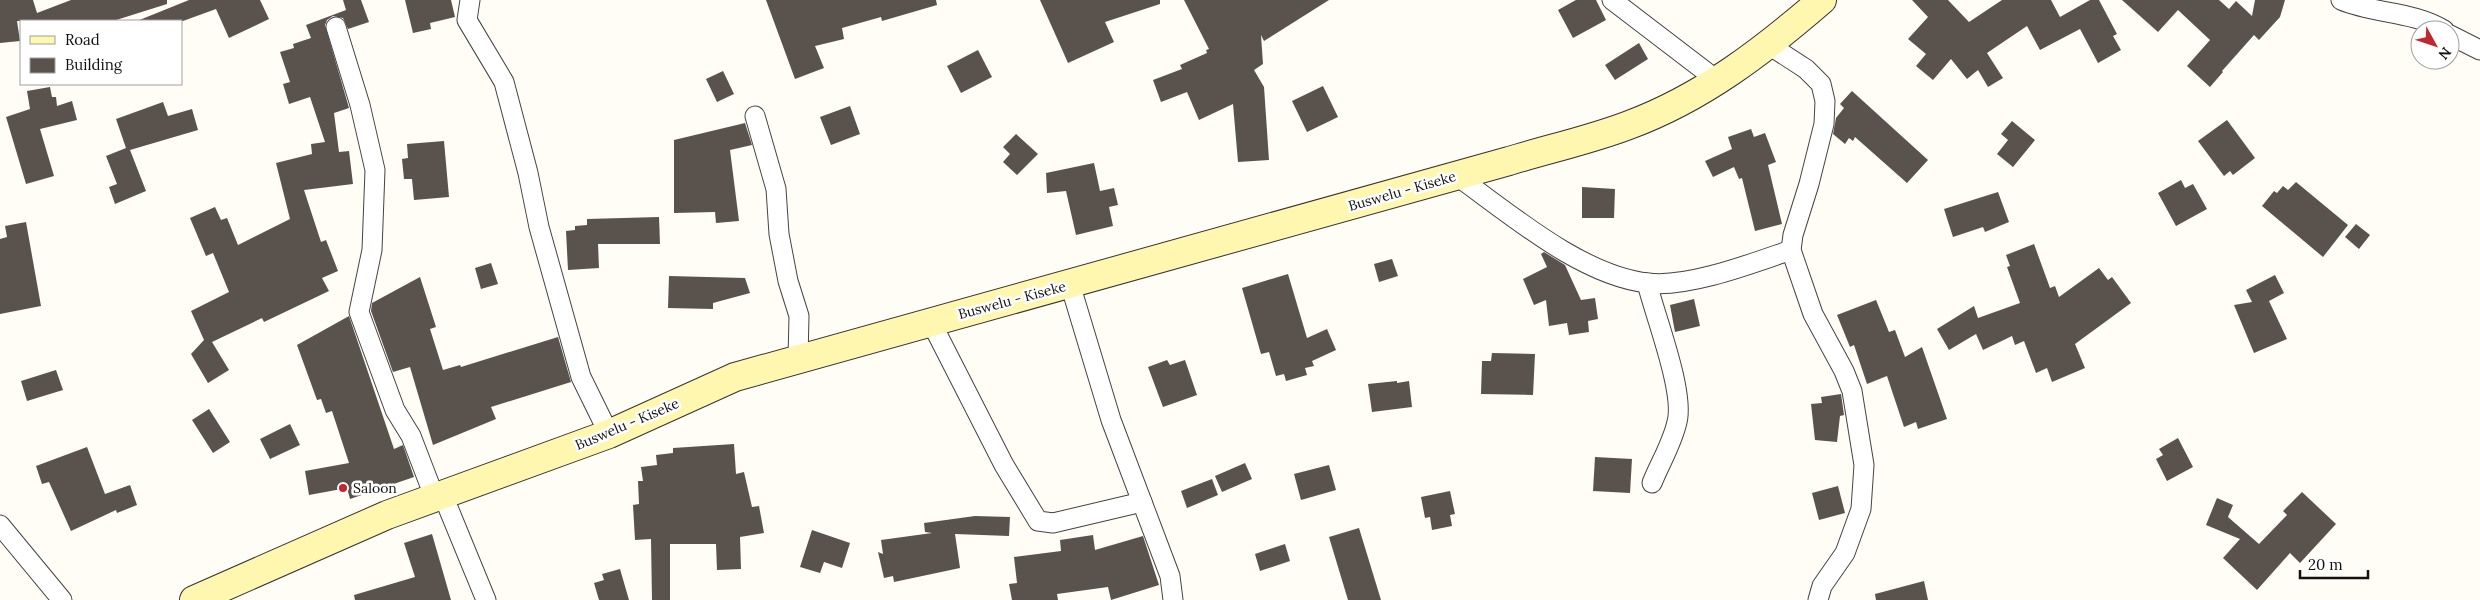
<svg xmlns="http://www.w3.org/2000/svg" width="2480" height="600" viewBox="0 0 2480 600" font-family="Lora,serif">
<rect width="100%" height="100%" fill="#fffdf5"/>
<!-- building -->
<g fill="#5a524d">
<polygon points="0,0 33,0 37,13 71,0 167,0 167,4 113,21 17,21 20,41 0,43"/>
<polygon points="189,0 260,0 269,19 229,38 216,9 183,21 137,21"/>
<polygon points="343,0 361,0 369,22 348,29 343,18 333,16 327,20 325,25 349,108 334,113 339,152 349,151 353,184 304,190 321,242 326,240 338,271 322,278 329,291 264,322 262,318 212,342 229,370 208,383 191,354 204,340 191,311 229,292 213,253 206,256 190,218 215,207 221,220 227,218 238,245 290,219 276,163 312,154 311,144 325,142 310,97 289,104 283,84 290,82 280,52 294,48 293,44 311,38 306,25 346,10"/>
<polygon points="405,0 451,0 455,17 430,23 431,29 413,33"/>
<polygon points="766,0 936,0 937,5 882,21 881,17 842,28 844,39 815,46 824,68 795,79"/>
<polygon points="1040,0 1160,0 1160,4 1105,22 1114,42 1068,63"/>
<polygon points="1184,0 1329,0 1264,41 1261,35 1263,64 1254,70 1264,87 1269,160 1238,162 1233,104 1199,120 1187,92 1161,102 1153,80 1182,69 1180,65 1207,53 1206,50 1209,49"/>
<polygon points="1576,0 1596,0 1606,20 1573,38 1558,10"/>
<polygon points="1912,0 1948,0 1969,22 2002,0 2051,0 2060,17 2090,0 2099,0 2117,34 2113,36 2121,50 2098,63 2080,29 2040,50 2027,26 1987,53 2003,78 1988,87 1978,70 1967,79 1951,59 1933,80 1916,66 1926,54 1908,39 1928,17"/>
<polygon points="2122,0 2219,0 2229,9 2236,1 2252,16 2255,0 2285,0 2280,17 2259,40 2254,35 2222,71 2223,72 2210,87 2187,66 2210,40 2178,10 2158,32"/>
<polygon points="1639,43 1648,59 1615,80 1605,65"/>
<polygon points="978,50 992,77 961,93 947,66"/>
<polygon points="723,71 734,94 717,102 706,79"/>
<polygon points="1323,86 1338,117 1307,132 1292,101"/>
<polygon points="50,87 52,97 56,97 57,106 72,101 77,120 40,129 54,176 26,184 6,117 30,109 27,91"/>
<polygon points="1852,91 1928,160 1907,183 1855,137 1853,141 1849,138 1845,144 1833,134 1836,118 1844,108 1840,104"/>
<polygon points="163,102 168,116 192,109 198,130 130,150 146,191 115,204 109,187 117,184 106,156 126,148 116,119"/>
<polygon points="850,106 860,134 831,145 820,117"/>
<polygon points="2227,120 2255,158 2233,175 2230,171 2224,176 2198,141"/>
<polygon points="2012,121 2035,140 2013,167 1997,154 2008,140 2001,134"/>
<polygon points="745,123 752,145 730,150 739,221 716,223 715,212 674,213 674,140"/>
<polygon points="1751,129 1754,137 1765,133 1776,162 1768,165 1782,224 1755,231 1742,178 1739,179 1734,167 1713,177 1705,161 1732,149 1728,137"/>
<polygon points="1016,134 1038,154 1017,175 1003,162 1010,154 1003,147"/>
<polygon points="444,141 449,197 414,200 412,179 404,179 402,159 408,158 407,144"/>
<polygon points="1094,163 1100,191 1114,188 1118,205 1109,207 1113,226 1076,235 1066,191 1047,193 1046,173"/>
<polygon points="2181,180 2185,188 2193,184 2207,209 2176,226 2158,193"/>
<polygon points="2296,182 2348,225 2323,257 2262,206 2274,191 2277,193 2283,186 2288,190"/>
<polygon points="1582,187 1615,189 1614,218 1582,218"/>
<polygon points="1998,192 2009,222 1985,232 1983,227 1953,237 1944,209"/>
<polygon points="659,217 660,244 598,244 599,268 568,270 566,231 575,230 575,226 587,225 587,219"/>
<polygon points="26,222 41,306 0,314 0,239 7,237 5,226"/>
<polygon points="2356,224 2370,235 2359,249 2345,237"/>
<polygon points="2034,244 2050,288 2055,286 2059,297 2099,268 2108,280 2112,277 2131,303 2075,344 2085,368 2052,382 2047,368 2036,373 2024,341 2015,345 2012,336 1983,350 1976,334 1949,350 1937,329 1974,306 1978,318 2020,303 2007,267 2010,266 2006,255"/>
<polygon points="1544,252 1565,265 1581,300 1595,298 1598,319 1588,321 1589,332 1569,335 1567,323 1549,326 1546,300 1534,305 1523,279 1547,267 1541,254"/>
<polygon points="1392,259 1398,276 1379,282 1374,264"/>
<polygon points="491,263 498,284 481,289 475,268"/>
<polygon points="1288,274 1307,338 1327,329 1336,350 1312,361 1314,366 1305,368 1307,375 1286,381 1284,374 1276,376 1269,352 1261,354 1242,288"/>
<polygon points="2275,275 2284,293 2269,301 2287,339 2254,353 2234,305 2252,302 2246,290"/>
<polygon points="669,276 745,278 750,293 713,303 713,309 668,308"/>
<polygon points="420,277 436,327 430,329 443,370 460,365 461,367 558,337 571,382 491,407 496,419 433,445 410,367 393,372 371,311 372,303"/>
<polygon points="1694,299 1700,326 1675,332 1670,305"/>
<polygon points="1876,300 1889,332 1895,330 1905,357 1922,347 1947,419 1918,429 1916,422 1904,427 1887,376 1867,384 1854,345 1850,347 1837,315"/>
<polygon points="349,316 394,449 403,445 414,477 350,499 347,488 309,495 305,471 349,463 332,411 326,413 321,399 317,400 297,345"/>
<polygon points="1492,353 1535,354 1533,395 1481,394 1482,361 1491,361"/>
<polygon points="1167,360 1170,365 1185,360 1197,395 1163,407 1148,367"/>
<polygon points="56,370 63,390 27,401 21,381"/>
<polygon points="1397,381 1397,383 1409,381 1412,407 1372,412 1368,384"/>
<polygon points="1841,394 1844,415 1840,416 1837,442 1815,440 1811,404 1822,403 1821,397"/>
<polygon points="209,409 230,442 213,453 192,420"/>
<polygon points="290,424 300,445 270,459 260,439"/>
<polygon points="2178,438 2193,467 2167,481 2156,459 2163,455 2159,449"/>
<polygon points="734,444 736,474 744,472 752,507 759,506 764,533 740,537 741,569 717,570 716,544 670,544 670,600 652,600 651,539 635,540 633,505 639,504 638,481 643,481 641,467 657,465 656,455 673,453 673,448"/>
<polygon points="87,447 105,494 130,485 137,505 117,513 116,510 71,531 49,482 42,484 36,466"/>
<polygon points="1595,457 1632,459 1630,493 1593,491"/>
<polygon points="1245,463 1252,479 1222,492 1215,476"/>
<polygon points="1329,465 1336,490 1301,500 1294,474"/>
<polygon points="1212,479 1218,495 1187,508 1181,491"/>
<polygon points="1838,486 1845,513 1819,520 1812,493"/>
<polygon points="1450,491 1455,514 1450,515 1452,526 1432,530 1430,517 1425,518 1421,497"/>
<polygon points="2302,492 2336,524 2300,563 2290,553 2257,590 2223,558 2240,539 2206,525 2217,498 2233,505 2228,517 2259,544 2287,515 2283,511"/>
<polygon points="975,516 1010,517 1009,536 955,534 960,568 894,582 893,576 884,578 878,552 883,554 881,540 932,533 925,532 924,523"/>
<polygon points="1359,528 1381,600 1348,600 1329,537"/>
<polygon points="812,530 850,543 842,568 824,562 820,573 800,567"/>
<polygon points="432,534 451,600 355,600 354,595 415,577 404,543"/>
<polygon points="1093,535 1095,550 1143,536 1159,585 1111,600 1108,587 1057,594 1058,600 1012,600 1009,584 1017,583 1014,557 1061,551 1060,540"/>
<polygon points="1285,544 1290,561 1260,571 1255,554"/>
<polygon points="620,569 629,600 599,600 594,583 604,580 602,574"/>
<polygon points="1924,581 1928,600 1876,600 1875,594"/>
</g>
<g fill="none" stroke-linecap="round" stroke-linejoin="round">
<!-- minor casing -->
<g stroke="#444" stroke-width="21">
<g id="minor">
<polyline points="470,0 467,20 504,82 528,173 539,227 581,377 609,434"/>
<polyline points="1612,0 1718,81"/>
<path d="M2341,0C2374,14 2413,11 2444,30"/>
<polyline points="336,27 360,105 375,170 372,250 359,312 395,410 411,436 434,496"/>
<polyline points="2450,35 2480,50"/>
<polyline points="1769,45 1806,69 1821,84 1825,101 1824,124 1809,184 1793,235 1791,250 1813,314 1844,371 1852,391 1864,465 1861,509 1845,553 1822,586 1818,600"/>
<polyline points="755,116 776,189 779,234 788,281 799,316 798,359"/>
<path d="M1457,176C1510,214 1582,276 1648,283C1688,288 1753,263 1791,250"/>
<path d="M1647,283C1655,316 1685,392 1677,422C1672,444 1660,463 1652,483"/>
<polyline points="1070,284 1111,420 1170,576 1173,600"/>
<polyline points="931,322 1004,465 1038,521 1053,523 1142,502"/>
<polyline points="442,493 486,600"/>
<polyline points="0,525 62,600"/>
</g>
</g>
<!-- secondary casing -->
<g stroke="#333" stroke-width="30">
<path id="secondary" d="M194,600L387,515L609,434L735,377L1509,161C1548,149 1590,140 1629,125C1702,98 1763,51 1822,0"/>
</g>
<!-- minor -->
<use href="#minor" stroke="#fff" stroke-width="19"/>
<!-- secondary -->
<use href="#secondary" stroke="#fff6b0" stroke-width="28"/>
</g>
<!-- markers -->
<circle fill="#c4262e" stroke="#fff" stroke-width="2" cx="343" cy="488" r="5"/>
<g text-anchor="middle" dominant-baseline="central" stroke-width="5" stroke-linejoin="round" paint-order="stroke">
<!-- street labels -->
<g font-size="14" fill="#111" stroke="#fff">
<text transform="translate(1402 191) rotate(-16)">Buswelu - Kiseke</text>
<text transform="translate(1012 300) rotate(-15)">Buswelu - Kiseke</text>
<text transform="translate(627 424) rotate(-23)">Buswelu - Kiseke</text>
</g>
<!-- poi labels -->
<g font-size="14" fill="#111" stroke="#fff" text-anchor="start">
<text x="353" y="488">Saloon</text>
</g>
</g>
<!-- legend -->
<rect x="20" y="20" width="162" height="65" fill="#ffffff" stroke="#a0a0a0"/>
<rect x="30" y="36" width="25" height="8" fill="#fff6b0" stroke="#a0a0a0"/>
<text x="65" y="45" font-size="15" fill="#111111">Road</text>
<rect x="30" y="58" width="25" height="15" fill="#5a524d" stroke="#a0a0a0"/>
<text x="65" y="70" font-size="15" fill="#111111">Building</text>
<!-- north arrow -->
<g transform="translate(2435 45) rotate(130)"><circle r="24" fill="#ffffff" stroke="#a0a0a0"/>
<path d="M0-4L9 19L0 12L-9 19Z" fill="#c4262e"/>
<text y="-8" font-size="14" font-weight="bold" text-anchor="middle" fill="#111111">N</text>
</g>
<!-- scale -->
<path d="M2300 570v8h68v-8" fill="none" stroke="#111111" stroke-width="2.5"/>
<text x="2308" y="570" font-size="15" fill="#111111" stroke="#ffffff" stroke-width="4" paint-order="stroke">20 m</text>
</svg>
